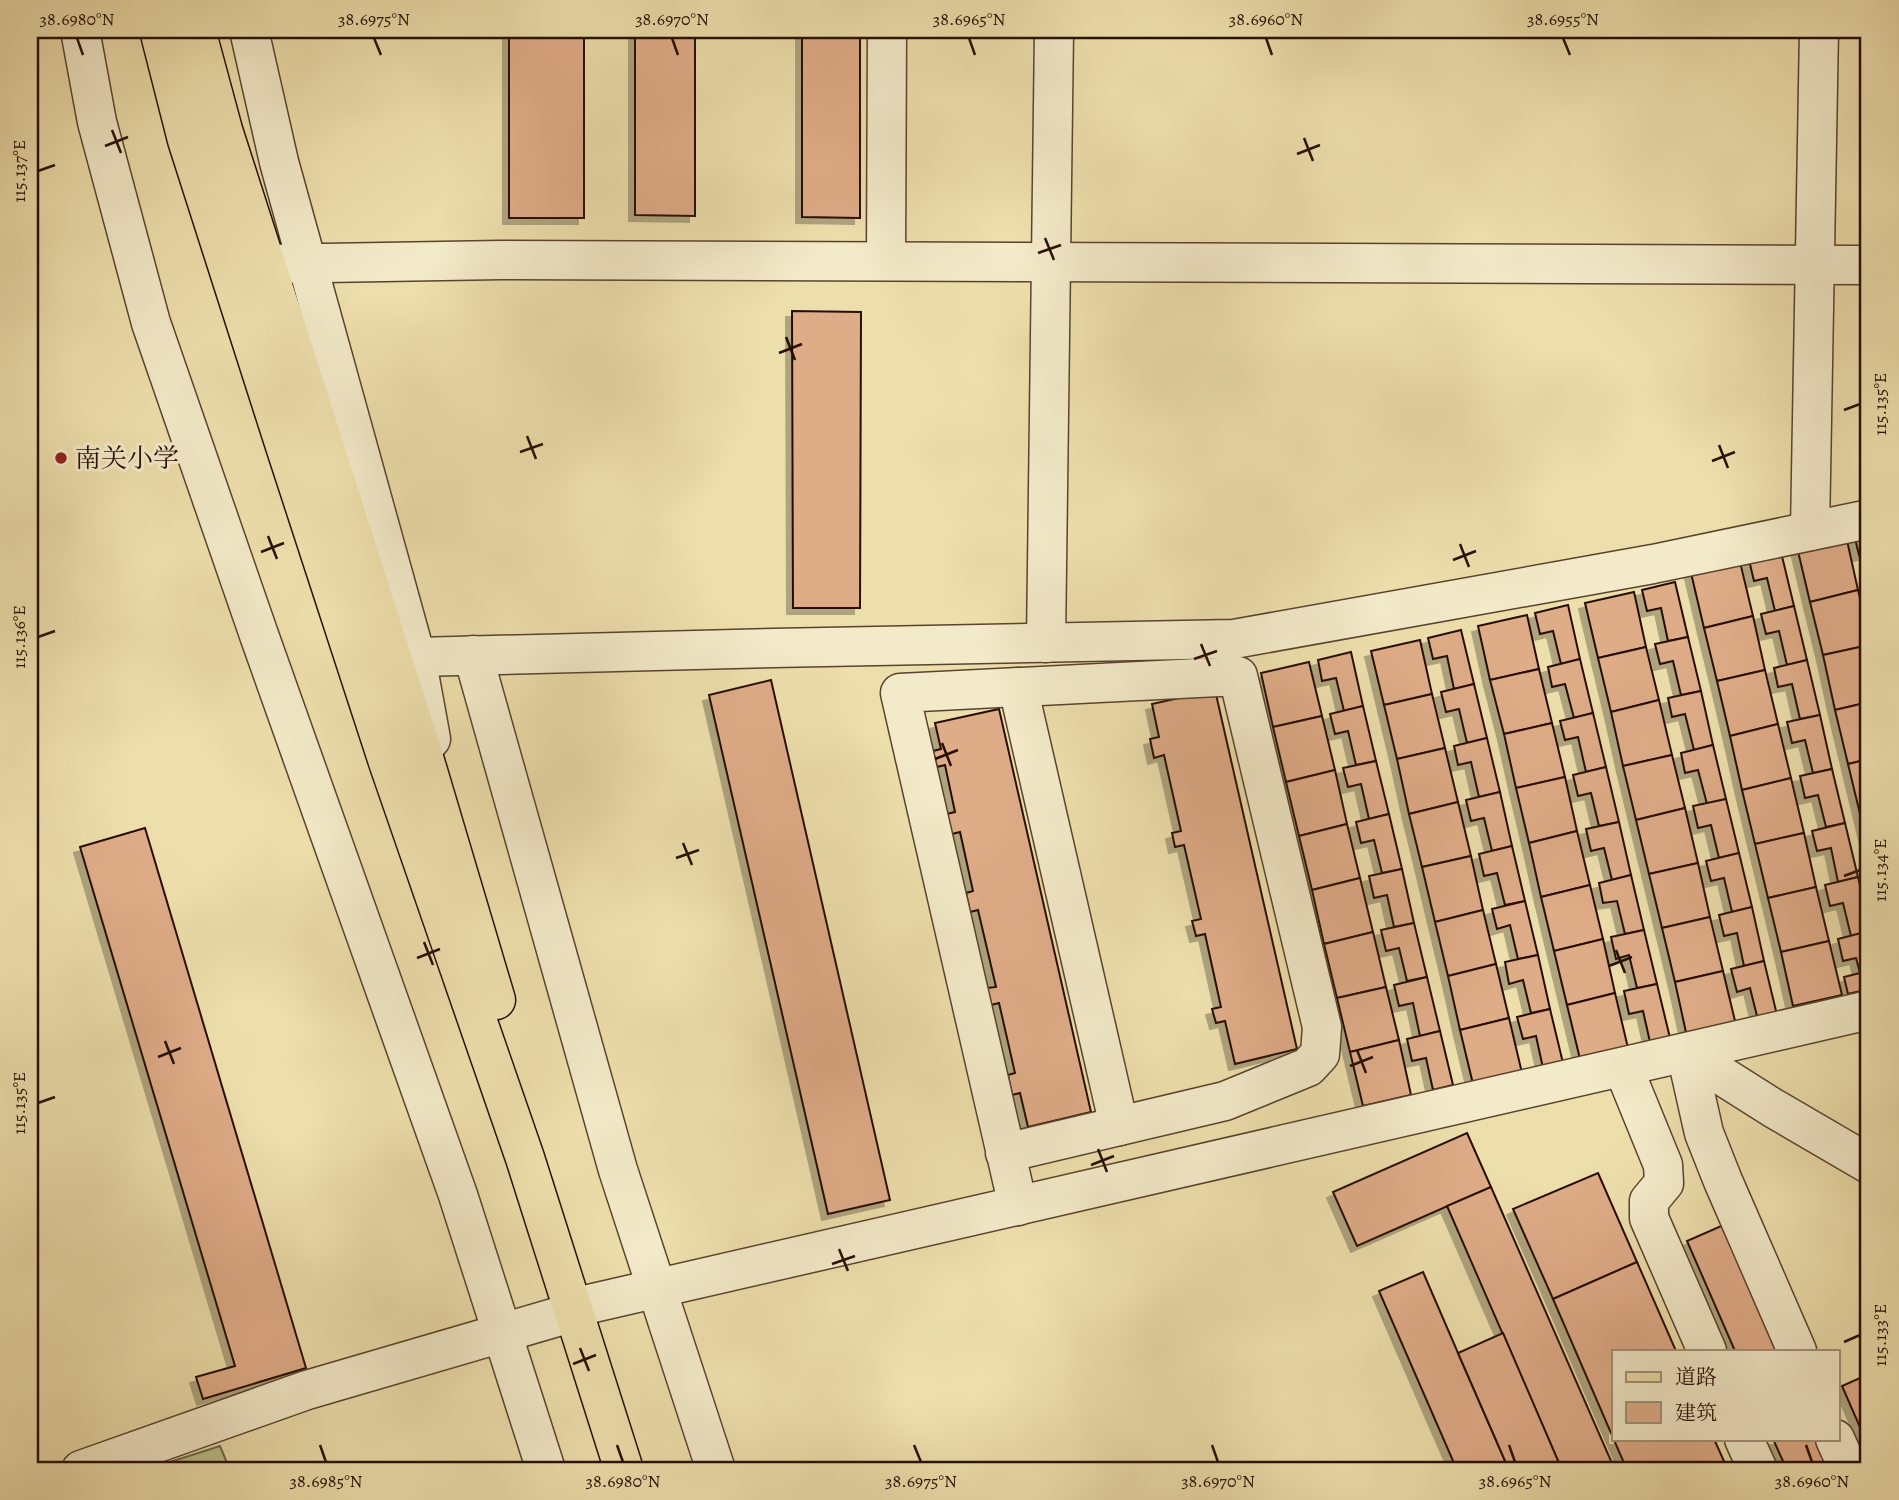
<svg xmlns="http://www.w3.org/2000/svg" width="1899" height="1500" viewBox="0 0 1899 1500" font-family="Alegreya,'Noto Serif SC',serif">
<defs>
<filter id="shadow"><feDropShadow dx="-6" dy="6" stdDeviation="0" flood-color="#0004"/></filter>
</defs>
<rect width="100%" height="100%" fill="#eddfac"/>
<filter id="stains"><feTurbulence type="fractalNoise" baseFrequency=".00286" numOctaves="4"/><feColorMatrix values="0 0 0 0 .2 0 0 0 0 .09 0 0 0 0 .02 0 0 0 .5 -.17"/></filter>
<radialGradient id="worn" r=".72"><stop offset=".6" stop-color="#630" stop-opacity="0"/><stop offset="1" stop-color="#630" stop-opacity=".3"/></radialGradient>
<!-- green -->
<polygon fill="#b9c189" stroke="#706847" stroke-width="2" points="220,1446 230,1470 145,1470"/>
<!-- building -->
<g fill="#dfac88" stroke="#280f05" stroke-width="2" filter="url(#shadow)">
<rect x="509" y="30" width="75" height="188"/>
<polygon points="635,30 695,30 695,216 635,215"/>
<polygon points="802,30 860,30 860,218 802,217"/>
<polygon points="792,311 861,312 860,608 793,608"/>
<polygon points="1869,530 1869,553 1859,555 1854,534"/>
<polygon points="1846,536 1858,590 1810,602 1797,547"/>
<polygon points="1781,552 1794,606 1775,611 1767,578 1754,581 1749,560"/>
<polygon points="1740,562 1753,616 1704,628 1691,573"/>
<polygon points="1675,582 1688,637 1668,641 1661,608 1647,611 1642,590"/>
<polygon points="1858,590 1869,636 1869,645 1823,655 1810,602"/>
<polygon points="1634,592 1646,647 1598,658 1585,603"/>
<polygon points="1568,605 1580,659 1561,664 1553,631 1540,634 1535,613"/>
<polygon points="1794,606 1807,660 1787,665 1779,631 1766,634 1761,614"/>
<polygon points="1527,615 1539,669 1490,680 1478,626"/>
<polygon points="1753,616 1765,670 1717,681 1704,628"/>
<polygon points="1461,630 1474,684 1454,689 1447,656 1433,659 1428,638"/>
<polygon points="1688,637 1701,691 1681,695 1673,661 1660,664 1655,644"/>
<polygon points="1420,640 1432,694 1384,705 1371,651"/>
<polygon points="1869,645 1869,702 1835,710 1823,655"/>
<polygon points="1646,647 1659,700 1611,712 1598,658"/>
<polygon points="1351,652 1363,706 1344,711 1336,678 1322,681 1318,660"/>
<polygon points="1580,659 1593,713 1574,718 1565,684 1552,687 1548,667"/>
<polygon points="1807,660 1820,715 1800,719 1792,684 1778,687 1774,668"/>
<polygon points="1309,662 1322,716 1273,727 1261,673"/>
<polygon points="1539,669 1552,723 1504,734 1490,680"/>
<polygon points="1765,670 1778,724 1730,736 1717,681"/>
<polygon points="771,680 890,1200 828,1214 709,695"/>
<polygon points="1474,684 1487,738 1467,743 1459,709 1446,712 1441,692"/>
<polygon points="1215,690 1297,1049 1235,1064 1225,1021 1216,1023 1212,1009 1221,1007 1205,934 1196,936 1192,921 1201,919 1184,845 1175,847 1172,833 1181,831 1164,755 1154,758 1150,739 1159,737 1152,704"/>
<polygon points="1701,691 1713,745 1694,750 1685,714 1672,717 1668,698"/>
<polygon points="1432,694 1445,748 1397,759 1384,705"/>
<polygon points="1659,700 1672,755 1623,766 1611,712"/>
<polygon points="1869,702 1869,759 1848,764 1835,710"/>
<polygon points="1363,706 1376,761 1356,765 1348,731 1335,734 1330,714"/>
<polygon points="999,709 1091,1112 1028,1127 1020,1093 1012,1095 1008,1075 1015,1073 999,1003 991,1005 987,988 996,987 978,910 970,912 966,893 973,891 960,832 952,834 947,814 955,812 945,765 937,767 933,751 941,749 935,723"/>
<polygon points="1593,713 1606,767 1586,772 1578,737 1565,740 1560,721"/>
<polygon points="1820,715 1832,769 1813,773 1805,740 1792,743 1787,722"/>
<polygon points="1322,716 1335,770 1286,782 1273,727"/>
<polygon points="1552,723 1565,777 1516,788 1504,734"/>
<polygon points="1778,724 1791,778 1742,790 1730,736"/>
<polygon points="1487,738 1500,792 1479,797 1471,762 1458,765 1454,746"/>
<polygon points="1713,745 1726,799 1707,804 1698,770 1685,773 1681,753"/>
<polygon points="1445,748 1458,802 1409,814 1397,759"/>
<polygon points="1672,755 1685,808 1636,820 1623,766"/>
<polygon points="1869,759 1869,816 1861,818 1848,764"/>
<polygon points="1376,761 1389,814 1369,819 1361,784 1348,787 1343,768"/>
<polygon points="1606,767 1619,822 1599,826 1591,793 1578,796 1573,775"/>
<polygon points="1832,769 1845,823 1826,827 1818,795 1805,798 1800,776"/>
<polygon points="1335,770 1347,824 1299,836 1286,782"/>
<polygon points="1565,777 1577,831 1529,843 1516,788"/>
<polygon points="1791,778 1804,833 1755,844 1742,790"/>
<polygon points="1500,792 1512,846 1492,851 1484,818 1471,821 1466,800"/>
<polygon points="1726,799 1739,853 1719,858 1711,825 1698,828 1693,806"/>
<polygon points="1458,802 1471,856 1422,867 1409,814"/>
<polygon points="1685,808 1698,863 1649,874 1636,820"/>
<polygon points="1389,814 1402,869 1382,873 1374,840 1361,843 1356,822"/>
<polygon points="1869,816 1869,852 1861,818"/>
<polygon points="1619,822 1631,875 1612,880 1604,848 1591,851 1586,829"/>
<polygon points="1845,823 1858,877 1838,882 1831,848 1817,851 1812,831"/>
<polygon points="1347,824 1360,878 1312,890 1299,836"/>
<polygon points="145,828 306,1368 203,1399 196,1377 235,1366 80,847"/>
<polygon points="1577,831 1590,885 1541,897 1529,843"/>
<polygon points="1804,833 1816,887 1768,898 1755,844"/>
<polygon points="1512,846 1525,901 1505,905 1497,873 1484,876 1479,854"/>
<polygon points="1739,853 1752,907 1732,912 1724,878 1711,881 1706,861"/>
<polygon points="1471,856 1483,910 1435,922 1422,867"/>
<polygon points="1698,863 1710,917 1662,928 1649,874"/>
<polygon points="1402,869 1414,923 1394,927 1387,895 1374,898 1369,876"/>
<polygon points="1631,875 1644,930 1625,934 1617,901 1603,903 1599,883"/>
<polygon points="1858,877 1869,924 1869,931 1851,936 1843,903 1830,906 1825,885"/>
<polygon points="1360,878 1373,932 1324,944 1312,890"/>
<polygon points="1590,885 1603,939 1554,951 1541,897"/>
<polygon points="1816,887 1829,941 1781,952 1768,898"/>
<polygon points="1525,901 1538,955 1518,959 1510,925 1497,929 1492,909"/>
<polygon points="1752,907 1764,961 1744,966 1737,933 1724,936 1719,915"/>
<polygon points="1483,910 1496,964 1448,976 1435,922"/>
<polygon points="1710,917 1723,971 1675,982 1662,928"/>
<polygon points="1414,923 1427,977 1407,981 1399,948 1386,951 1381,930"/>
<polygon points="1644,930 1657,984 1637,988 1629,955 1616,959 1611,937"/>
<polygon points="1869,931 1869,989 1848,994 1844,977 1860,973 1856,958 1843,961 1838,939"/>
<polygon points="1373,932 1386,987 1337,998 1324,944"/>
<polygon points="1603,939 1615,993 1567,1005 1554,951"/>
<polygon points="1829,941 1842,995 1793,1006 1781,952"/>
<polygon points="1538,955 1550,1009 1531,1013 1523,980 1509,984 1505,962"/>
<polygon points="1764,961 1777,1015 1758,1020 1750,988 1737,992 1731,969"/>
<polygon points="1496,964 1509,1018 1460,1030 1448,976"/>
<polygon points="1723,971 1736,1025 1687,1037 1675,982"/>
<polygon points="1427,977 1440,1031 1420,1036 1413,1003 1399,1006 1394,985"/>
<polygon points="1657,984 1670,1038 1650,1042 1643,1011 1629,1014 1624,991"/>
<polygon points="1386,987 1399,1040 1350,1052 1337,998"/>
<polygon points="1615,993 1628,1048 1580,1059 1567,1005"/>
<polygon points="1550,1009 1563,1063 1543,1068 1536,1036 1523,1039 1517,1017"/>
<polygon points="1509,1018 1522,1073 1473,1084 1460,1030"/>
<polygon points="1440,1031 1453,1085 1433,1090 1426,1058 1412,1061 1407,1039"/>
<polygon points="1399,1040 1411,1095 1363,1106 1350,1052"/>
<polygon points="1467,1133 1491,1187 1357,1246 1333,1192"/>
<polygon points="1598,1173 1637,1262 1553,1299 1513,1209"/>
<polygon points="1491,1187 1615,1470 1562,1470 1447,1206"/>
<polygon points="1728,1223 1784,1351 1735,1351 1687,1241"/>
<polygon points="1637,1262 1676,1351 1614,1351 1614,1439 1714,1439 1728,1470 1627,1470 1553,1299"/>
<polygon points="1423,1272 1458,1353 1509,1470 1457,1470 1379,1291"/>
<polygon points="1503,1333 1562,1470 1509,1470 1458,1353"/>
<polygon points="1869,1374 1869,1440 1866,1441 1842,1386"/>
<polygon points="1773,1439 1822,1439 1836,1470 1787,1470"/>
</g>
<g fill="none" stroke-linecap="round" stroke-linejoin="round">
<!-- minor casing -->
<g stroke="#59432f" stroke-width="41">
<g id="minor">
<polyline points="80,30 97,122 151,323 259,635 458,1195 546,1470"/>
<polyline points="249,30 279,162 416,657 431,739"/>
<polyline points="886,261 887,30"/>
<polyline points="265,264 501,260 1869,265"/>
<polyline points="1810,531 1819,30"/>
<polyline points="1046,643 1054,30"/>
<polyline points="473,655 618,1170 716,1470"/>
<polyline points="416,657 773,648 1234,639 1653,564 1869,519"/>
<polyline points="1018,687 1119,1126"/>
<polyline points="1686,1053 1704,1133 1723,1181 1797,1351"/>
<polyline points="1686,1053 1773,1108 1869,1164"/>
<polyline points="1623,1067 1663,1165 1664,1183 1649,1201 1649,1218 1707,1351"/>
<polyline points="1005,1153 1225,1101 1308,1067 1320,1054 1322,1027 1238,676 900,693 1018,1206"/>
<polyline points="589,1304 1869,1010"/>
<polyline points="1744,1439 1758,1470"/>
<polyline points="1835,1439 1849,1470"/>
<polyline points="81,1470 307,1390 574,1312"/>
</g>
</g>
<!-- major casing -->
<g stroke="#280f05" stroke-width="41">
<g id="major">
<polyline points="159,30 187,140 285,446 388,762 525,1158 624,1470"/>
<polyline points="196,30 223,130 422,751 496,1000"/>
</g>
</g>
<!-- minor -->
<use href="#minor" stroke="#f3eac9" stroke-width="38"/>
<!-- major -->
<use href="#major" stroke="#eddfac" stroke-width="38"/>
</g>
<!-- ticks -->
<path fill="none" stroke="#280f05" stroke-width="2.5" d="M77,38L83,55M374,38L381,55M672,38L678,55M969,38L975,55M1266,38L1272,55M1563,38L1570,55M112,130L121,153M1304,138L1313,161M105,146L128,137M1297,154L1320,145M38,171L55,165M1045,238L1054,260M1038,253L1061,245M786,337L795,360M779,353L802,344M1844,410L1860,404M527,436L536,459M1719,445L1728,468M520,452L543,444M1712,461L1735,452M268,536L277,559M1460,544L1469,567M261,552L284,543M1453,560L1476,551M38,637L55,631M1201,644L1210,666M1194,659L1217,651M942,743L951,766M935,759L958,750M683,843L692,865M676,858L699,850M1844,876L1860,870M424,942L433,965M1616,950L1625,973M417,958L440,949M1609,966L1632,957M165,1041L174,1064M1357,1050L1366,1073M158,1057L181,1048M1350,1066L1373,1057M38,1103L55,1097M1098,1149L1107,1172M1091,1165L1114,1156M839,1249L848,1271M832,1264L855,1256M1844,1342L1860,1335M580,1348L589,1371M573,1364L596,1355M320,1445L326,1462M617,1445L623,1462M914,1445L921,1462M1212,1445L1218,1462M1509,1445L1515,1462M1806,1445L1812,1462"/>
<!-- markers -->
<circle fill="#8f2418" stroke="#f3eac9" stroke-width="2.5" cx="61" cy="458" r="7"/>
<g text-anchor="middle" dominant-baseline="central" stroke-width="6" stroke-linejoin="round" paint-order="stroke">
<!-- poi labels -->
<g font-size="26" fill="#280f05" stroke="#f3eac9" text-anchor="start">
<text x="75" y="458">南关小学</text>
</g>
</g>
<!-- margin -->
<rect width="1899" height="1500" fill="none" stroke="#eddfac" stroke-width="77"/>
<!-- legend -->
<rect x="1612" y="1350" width="228" height="91" fill="#f3eac9" stroke="#a2927b" stroke-width="2"/>
<rect x="1626" y="1372" width="35" height="10" fill="#eddfac" stroke="#a2927b" stroke-width="2"/>
<text x="1675" y="1384" font-size="21" fill="#280f05">道路</text>
<rect x="1626" y="1402" width="35" height="21" fill="#dfac88" stroke="#a2927b" stroke-width="2"/>
<text x="1675" y="1420" font-size="21" fill="#280f05">建筑</text>
<rect x="38" y="38" width="1822" height="1424" fill="none" stroke="#280f05" stroke-width="2.5"/>
<g font-size="18" text-anchor="middle" fill="#280f05">
<text x="77" y="25">38.6980°N</text>
<text x="374" y="25">38.6975°N</text>
<text x="672" y="25">38.6970°N</text>
<text x="969" y="25">38.6965°N</text>
<text x="1266" y="25">38.6960°N</text>
<text x="1563" y="25">38.6955°N</text>
<text transform="translate(19 171) rotate(-90)" y="6">115.137°E</text>
<text transform="translate(1880 404) rotate(-90)" y="6">115.135°E</text>
<text transform="translate(19 637) rotate(-90)" y="6">115.136°E</text>
<text transform="translate(1880 870) rotate(-90)" y="6">115.134°E</text>
<text transform="translate(19 1103) rotate(-90)" y="6">115.135°E</text>
<text transform="translate(1880 1335) rotate(-90)" y="6">115.133°E</text>
<text x="326" y="1487">38.6985°N</text>
<text x="623" y="1487">38.6980°N</text>
<text x="921" y="1487">38.6975°N</text>
<text x="1218" y="1487">38.6970°N</text>
<text x="1515" y="1487">38.6965°N</text>
<text x="1812" y="1487">38.6960°N</text>
</g>
<rect width="100%" height="100%" filter="url(#stains)"/>
<rect width="100%" height="100%" fill="url(#worn)"/>
</svg>
